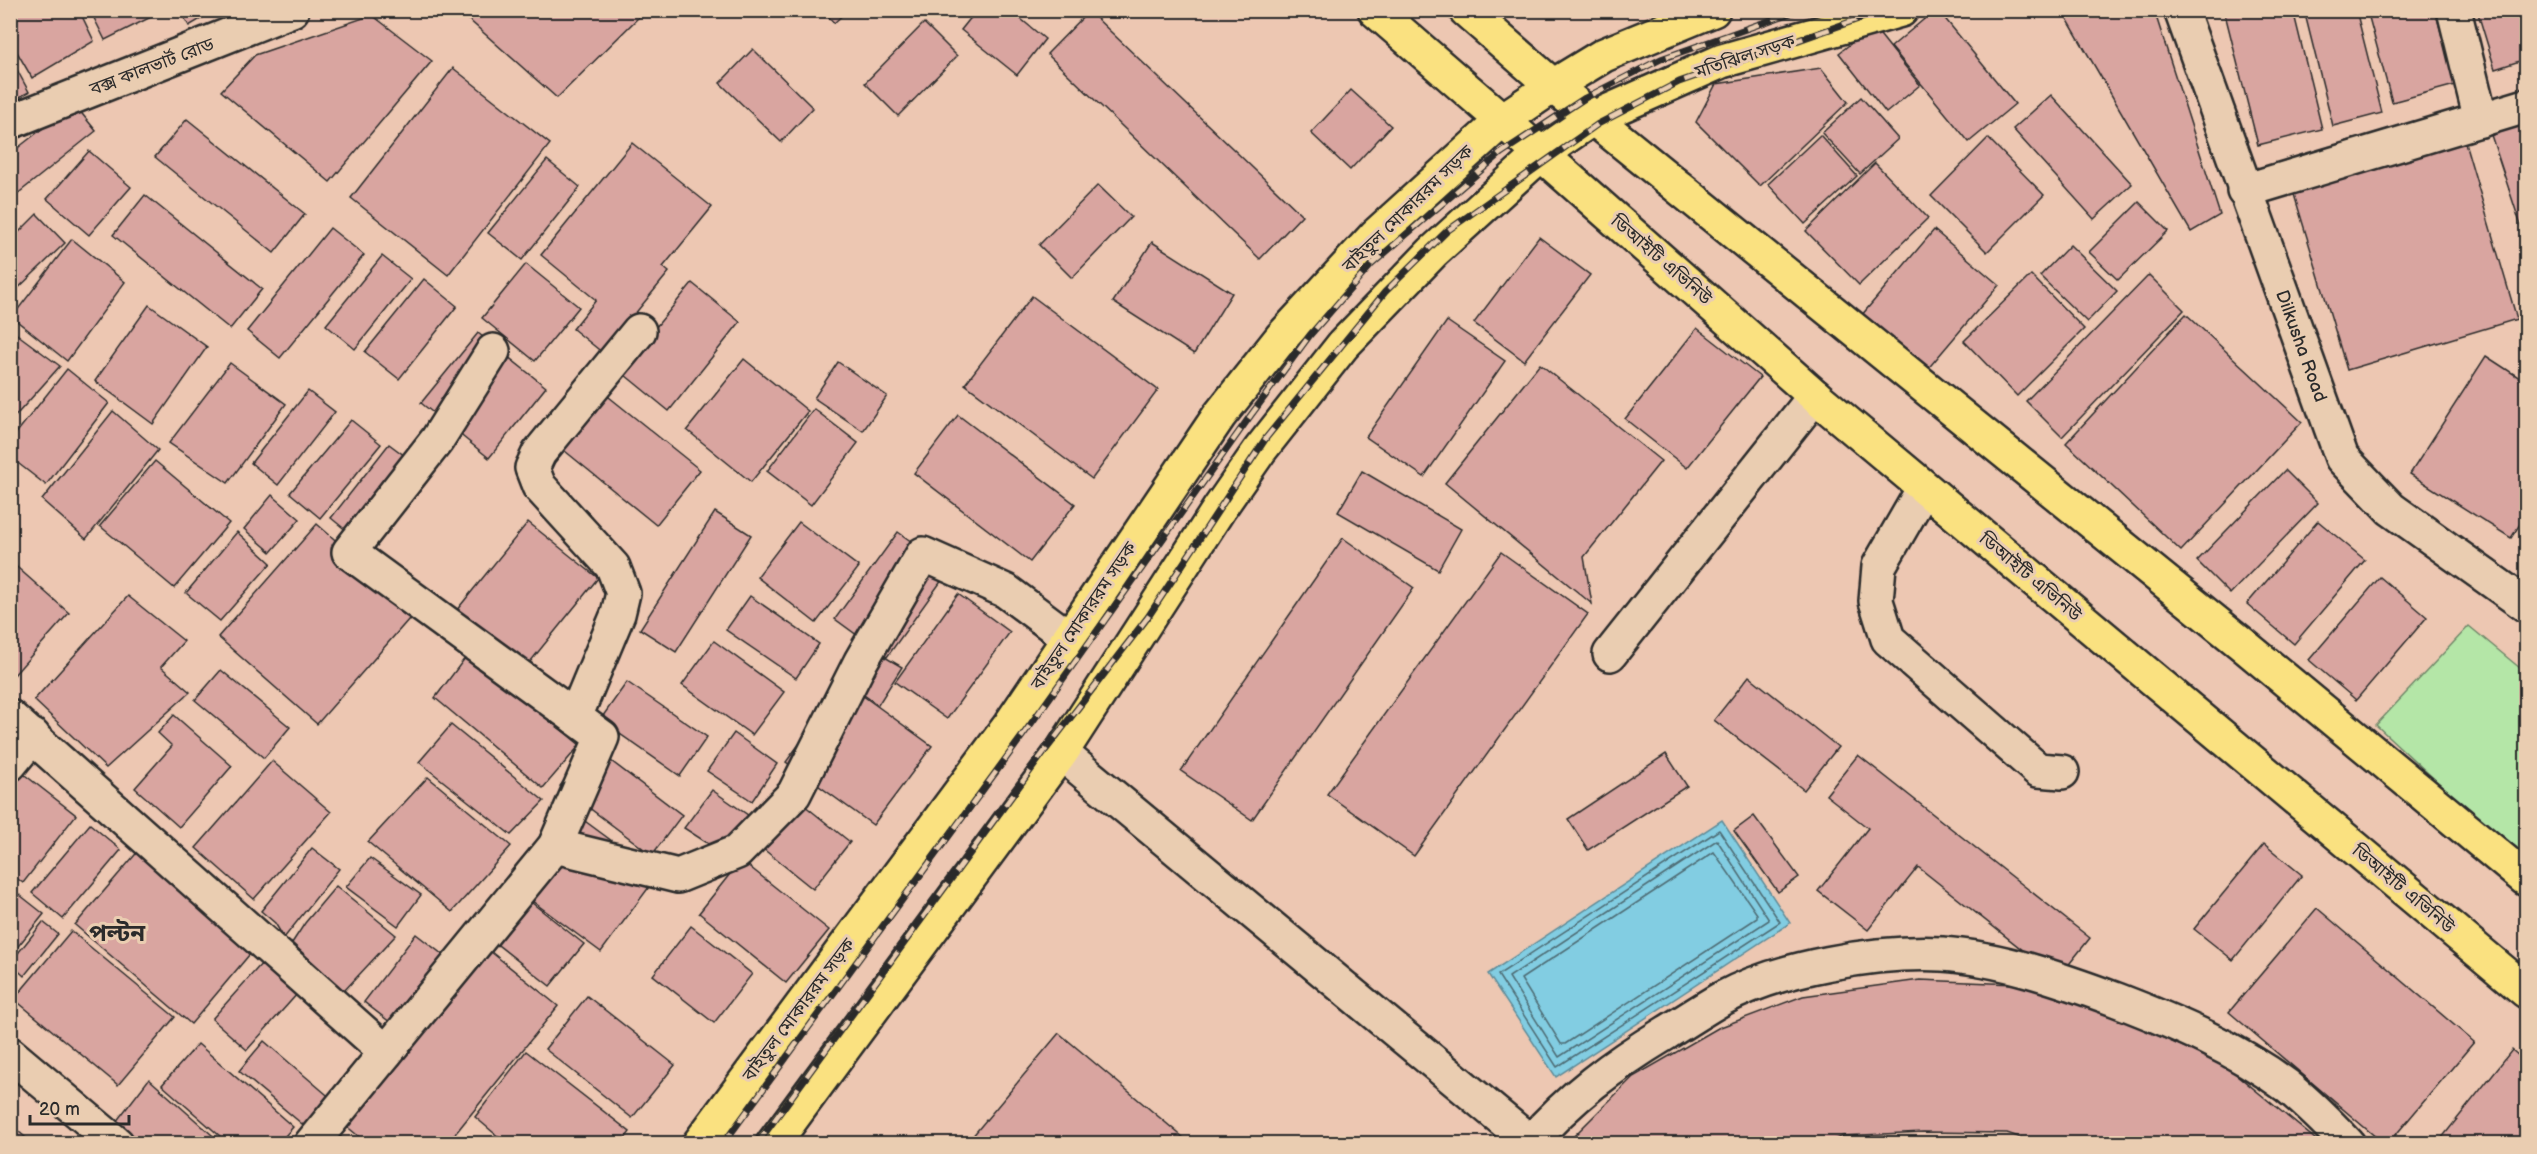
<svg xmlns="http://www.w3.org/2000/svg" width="2537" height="1154" viewBox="0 0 2537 1154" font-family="'Balsamiq Sans','Noto Sans Bengali',sans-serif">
<rect width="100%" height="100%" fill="#edc7b2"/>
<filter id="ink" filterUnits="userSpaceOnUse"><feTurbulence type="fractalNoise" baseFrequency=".0167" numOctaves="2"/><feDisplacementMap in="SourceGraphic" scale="12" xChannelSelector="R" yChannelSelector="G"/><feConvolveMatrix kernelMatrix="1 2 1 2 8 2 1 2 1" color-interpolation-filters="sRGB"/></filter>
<g filter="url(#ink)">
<!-- green -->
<polygon fill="#b4e6a7" stroke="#708869" stroke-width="1.5" points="2469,626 2526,673 2526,864 2376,725"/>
<!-- water -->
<polygon fill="#82cde2" stroke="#5f8c99" stroke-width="1.5" points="1722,820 1790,923 1556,1077 1488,974"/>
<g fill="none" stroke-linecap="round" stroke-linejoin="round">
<!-- shore -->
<g stroke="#4e6c74" stroke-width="1.5">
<polygon points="1719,830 1780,922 1557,1067 1498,975"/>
<polygon points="1717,840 1769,920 1559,1057 1509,977"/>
<polygon points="1714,852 1757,914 1757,918 1565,1044 1561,1044 1521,979"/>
</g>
</g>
<!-- building -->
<g fill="#d9a5a0" stroke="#2b2b2b" stroke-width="1.5">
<polygon points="10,10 79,10 94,41 32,78 10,40"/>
<polygon points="90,10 165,10 105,40"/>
<polygon points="180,10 216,10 189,26"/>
<polygon points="458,10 646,10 557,98"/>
<polygon points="823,10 848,10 834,23"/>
<polygon points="977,10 1010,10 1045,39 1017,75 961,30"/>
<polygon points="1935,10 1938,10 2015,104 1969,142 1891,47"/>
<polygon points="2062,10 2154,10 2220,215 2191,232"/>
<polygon points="2224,10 2293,10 2322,129 2258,145"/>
<polygon points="2304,10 2356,10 2382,113 2333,126"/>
<polygon points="2367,10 2435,10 2455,85 2392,102"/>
<polygon points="2477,10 2526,10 2526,59 2495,69"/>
<polygon points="1089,11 1302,215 1260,259 1047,54"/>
<polygon points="372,15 432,61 330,182 221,91 255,55"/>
<polygon points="924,23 957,56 898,116 865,83"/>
<polygon points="1873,26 1920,85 1886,113 1839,53"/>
<polygon points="753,49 813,108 781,142 720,83"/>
<polygon points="10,57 29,92 10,102"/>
<polygon points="453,68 550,144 448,275 351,198"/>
<polygon points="1821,68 1848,102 1760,186 1696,122 1716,84"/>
<polygon points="1351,90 1391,126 1350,170 1311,133"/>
<polygon points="2051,95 2132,184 2094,219 2013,129"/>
<polygon points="1861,97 1898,139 1860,174 1822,133"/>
<polygon points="74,104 96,131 11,199 10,154"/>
<polygon points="187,119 305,214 274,253 155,157"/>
<polygon points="2526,120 2526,241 2490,132"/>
<polygon points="1820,135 1857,176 1805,224 1768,184"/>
<polygon points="1988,138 2044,195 1987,252 1931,196"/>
<polygon points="2464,139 2517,319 2347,370 2293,191"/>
<polygon points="632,143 712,207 663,267 669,272 603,353 573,329 596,300 541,255"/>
<polygon points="89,151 131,187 89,235 47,199"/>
<polygon points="547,160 580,187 522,260 488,233"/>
<polygon points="1875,163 1928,218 1859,285 1806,231"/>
<polygon points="1098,185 1131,217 1072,278 1039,245"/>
<polygon points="145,195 262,289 230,329 113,235"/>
<polygon points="2139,202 2168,231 2118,280 2089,252"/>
<polygon points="37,214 65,243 10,296 10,241"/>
<polygon points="330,228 364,255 280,358 247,331"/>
<polygon points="1934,230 1999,285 1926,371 1861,316"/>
<polygon points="1539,237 1590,275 1524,361 1474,323"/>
<polygon points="72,239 125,282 67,361 12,317"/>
<polygon points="1152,242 1232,293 1194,354 1113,302"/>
<polygon points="2070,245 2117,291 2087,322 2040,276"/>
<polygon points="382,256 411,279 355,349 326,325"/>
<polygon points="526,264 579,307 535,361 482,318"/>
<polygon points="2031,275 2084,329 2017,396 1964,341"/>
<polygon points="2149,275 2184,310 2062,437 2026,401"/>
<polygon points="424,279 457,306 399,379 365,352"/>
<polygon points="692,283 740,322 669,411 620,371"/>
<polygon points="1032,296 1158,390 1092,479 965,384"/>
<polygon points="149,305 207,347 153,424 95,381"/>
<polygon points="2186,314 2302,422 2181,551 2066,443"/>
<polygon points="1447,321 1505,361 1424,477 1366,437"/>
<polygon points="1697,328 1760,377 1687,468 1625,419"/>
<polygon points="10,329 60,366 10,422"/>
<polygon points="478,333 546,387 489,458 421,403"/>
<polygon points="2486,356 2526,382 2526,515 2511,538 2410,474"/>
<polygon points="744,359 808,411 751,482 687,430"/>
<polygon points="838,362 887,396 863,431 814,398"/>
<polygon points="230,363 286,404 228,483 169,443"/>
<polygon points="1540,364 1661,461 1584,557 1592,604 1445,483"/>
<polygon points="67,369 109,403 46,485 10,457 10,441"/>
<polygon points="308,391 335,412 278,485 251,463"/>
<polygon points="604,393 700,470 656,525 560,447"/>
<polygon points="814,409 858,443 811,505 767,471"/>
<polygon points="113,411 158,450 86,539 42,500"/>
<polygon points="958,415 1075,504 1030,562 914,473"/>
<polygon points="351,420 381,444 320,518 290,493"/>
<polygon points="389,444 413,462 353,536 331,518"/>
<polygon points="155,461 229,523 174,588 100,526"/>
<polygon points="2285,470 2318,503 2230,594 2197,561"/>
<polygon points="1362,471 1461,529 1438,570 1338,512"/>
<polygon points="272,495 300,519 271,552 244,529"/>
<polygon points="715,512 751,535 676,652 640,629"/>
<polygon points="2318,521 2365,560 2294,644 2247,604"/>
<polygon points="528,522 598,578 526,667 456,611"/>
<polygon points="799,522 859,567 816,623 757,577"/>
<polygon points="317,524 416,611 317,724 218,637"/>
<polygon points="237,532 271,563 220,621 186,593"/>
<polygon points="898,532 950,569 887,657 835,619"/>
<polygon points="1343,538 1414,588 1252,820 1181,771"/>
<polygon points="1501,552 1588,614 1414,856 1327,794"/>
<polygon points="10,561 69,613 14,675 10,672"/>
<polygon points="2380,577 2427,617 2356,700 2309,660"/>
<polygon points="958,594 1010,632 947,719 895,682"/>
<polygon points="128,596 184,641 161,667 190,692 106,768 34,700"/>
<polygon points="750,596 819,644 796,678 726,630"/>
<polygon points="714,641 784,692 752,735 682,685"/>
<polygon points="871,649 902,667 878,705 850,685"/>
<polygon points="468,654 580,745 543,788 435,698"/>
<polygon points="221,670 290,727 264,758 195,700"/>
<polygon points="1749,676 1838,747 1804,790 1714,720"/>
<polygon points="627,682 707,737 680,776 600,720"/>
<polygon points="844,682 932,746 873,825 786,762"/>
<polygon points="174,715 232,766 179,827 135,788 172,746 158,733"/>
<polygon points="451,725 544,801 511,835 419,762"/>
<polygon points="734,733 777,764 752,801 707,771"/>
<polygon points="590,745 682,815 652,855 560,786"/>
<polygon points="1666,754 1687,786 1588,850 1568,819"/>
<polygon points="1858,755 2090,938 2058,978 1918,867 1868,930 1818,891 1868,828 1826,795"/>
<polygon points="272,761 331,812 254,899 196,848"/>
<polygon points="21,772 76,815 23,883 10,873 10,786"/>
<polygon points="428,777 511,846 452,912 368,842"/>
<polygon points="712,790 755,820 729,857 684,828"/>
<polygon points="794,797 850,842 813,889 757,844"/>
<polygon points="574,813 658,875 601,952 516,889"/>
<polygon points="1754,816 1799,877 1778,892 1734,831"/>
<polygon points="90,824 121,850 63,919 32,893"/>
<polygon points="2264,844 2302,875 2233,960 2194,929"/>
<polygon points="312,848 339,869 284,938 275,923 261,911"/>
<polygon points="140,849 255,948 191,1024 75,925"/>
<polygon points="370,858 421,895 398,926 346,887"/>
<polygon points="741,860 829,930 786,983 699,913"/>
<polygon points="508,884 584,944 550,986 475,927"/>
<polygon points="336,886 396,935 344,991 292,943 305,923"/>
<polygon points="11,888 44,914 11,955 10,889"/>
<polygon points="2317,908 2474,1042 2388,1144 2384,1144 2229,1012"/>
<polygon points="43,922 58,934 24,976 10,963"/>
<polygon points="691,926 752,974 714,1023 653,975"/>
<polygon points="71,931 175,1017 118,1085 14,999"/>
<polygon points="416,934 447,958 395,1026 364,1002"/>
<polygon points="480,943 558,1006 447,1144 368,1144 339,1120"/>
<polygon points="263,962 298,993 247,1050 212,1019"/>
<polygon points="1920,980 2015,984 2102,1010 2226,1066 2321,1144 2039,1144 2007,1133 1923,1132 1843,1136 1823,1144 1566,1144 1633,1077 1718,1028 1803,996"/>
<polygon points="587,996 675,1065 632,1118 545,1049"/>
<polygon points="1059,1033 1191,1144 966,1144"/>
<polygon points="264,1041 333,1100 308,1129 239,1071"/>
<polygon points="198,1044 293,1127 278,1144 229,1144 162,1085"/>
<polygon points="2512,1050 2526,1062 2526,1144 2437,1144"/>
<polygon points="526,1051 630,1132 621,1144 507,1144 475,1117"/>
<polygon points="149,1079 221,1143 99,1144"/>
<polygon points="10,1124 33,1144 10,1144"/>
</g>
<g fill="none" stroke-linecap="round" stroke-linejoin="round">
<!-- minor casing -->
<g stroke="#2b2b2b" stroke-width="38">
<g id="minor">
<polyline points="2181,10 2342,458 2391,509 2526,605"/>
<polyline points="2454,10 2481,120"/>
<polyline points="10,122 292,10"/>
<polyline points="2244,191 2526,106"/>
<polyline points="1924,488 1879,566 1876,601 1888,639 2038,770 2062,772"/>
<polyline points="1610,654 1815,396"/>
<polyline points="10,717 386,1052"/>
<polyline points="575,717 618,614 623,593 613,567 539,486 532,468 539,453 639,331"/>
<polyline points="1061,753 1530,1142"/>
<polyline points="10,764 33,736"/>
<polyline points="555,846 678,876 737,852 794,794 861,661 923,554 1006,591 1069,638"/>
<polyline points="10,1054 117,1144"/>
<polyline points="311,1144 555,846 602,737 349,552 437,440 493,351"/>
<path d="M1529,1144C1570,1097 1613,1065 1666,1033C1684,1022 1702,1010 1721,999C1780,967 1876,951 1942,954C2001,958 2063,980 2117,1000C2177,1023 2236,1048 2287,1086C2308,1103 2329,1124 2348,1144"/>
</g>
</g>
<!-- major casing -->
<g stroke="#2b2b2b" stroke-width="38">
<g id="major">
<polyline points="1466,10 1553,86 1604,55 1713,10"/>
<polyline points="1901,10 1722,61 1593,118 2241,643 2526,879"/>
<polyline points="699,1144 1010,725 1219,416 1281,338 1376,235 1504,119 1553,86 1593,118 1541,154 1375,10"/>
<polyline points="773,1144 1061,753 1219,509 1260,450 1343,345 1433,252 1541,154 1815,396 2526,991"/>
</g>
</g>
<!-- minor -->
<use href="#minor" stroke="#eacdb1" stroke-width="33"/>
<!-- major -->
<use href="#major" stroke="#fae180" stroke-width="33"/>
<!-- rail casing -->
<g stroke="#2b2b2b" stroke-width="7">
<g id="rail">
<polyline points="723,1144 1023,735 1251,415 1310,335 1372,264 1501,153 1585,98 1661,59 1799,10"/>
<polyline points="757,1144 1044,752 1148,617 1266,438 1385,292 1447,231 1598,124 1679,82 1884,10"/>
</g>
</g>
<!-- rail -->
<use href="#rail" stroke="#eacdb1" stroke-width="4.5" stroke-dasharray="14" stroke-linecap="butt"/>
</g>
</g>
<g text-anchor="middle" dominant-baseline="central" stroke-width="6" stroke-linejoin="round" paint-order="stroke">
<!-- street labels -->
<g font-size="18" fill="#2b2b2b" stroke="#eacdb1">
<text transform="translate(1745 57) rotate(-18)">মতিঝিল সড়ক</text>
<text transform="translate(152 67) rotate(-21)">বক্স কালভার্ট রোড</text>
<text transform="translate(1408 209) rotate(-44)">বাইতুল মোকাররম সড়ক</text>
<text transform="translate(1661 260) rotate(41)">ডিআইটি এভিনিউ</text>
<text transform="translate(2301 346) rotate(70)">Dilkusha Road</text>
<text transform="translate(2030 577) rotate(40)">ডিআইটি এভিনিউ</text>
<text transform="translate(1084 616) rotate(-56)">বাইতুল মোকাররম সড়ক</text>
<text transform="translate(2403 889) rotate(40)">ডিআইটি এভিনিউ</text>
<text transform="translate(799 1010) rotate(-53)">বাইতুল মোকাররম সড়ক</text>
</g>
<!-- district labels -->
<g font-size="24" font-weight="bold" fill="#2b2b2b" stroke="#eacdb1">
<text x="117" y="933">পল্টন</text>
</g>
</g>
<!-- margin -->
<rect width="2537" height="1154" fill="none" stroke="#eacdb1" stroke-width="36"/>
<rect x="18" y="18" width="2501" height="1118" fill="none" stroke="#2b2b2b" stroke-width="2" filter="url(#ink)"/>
<!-- scale -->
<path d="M30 1115v9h99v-9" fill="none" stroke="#2b2b2b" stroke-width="3"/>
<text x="39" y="1115" font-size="18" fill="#2b2b2b" stroke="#eacdb1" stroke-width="4.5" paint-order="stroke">20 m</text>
</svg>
